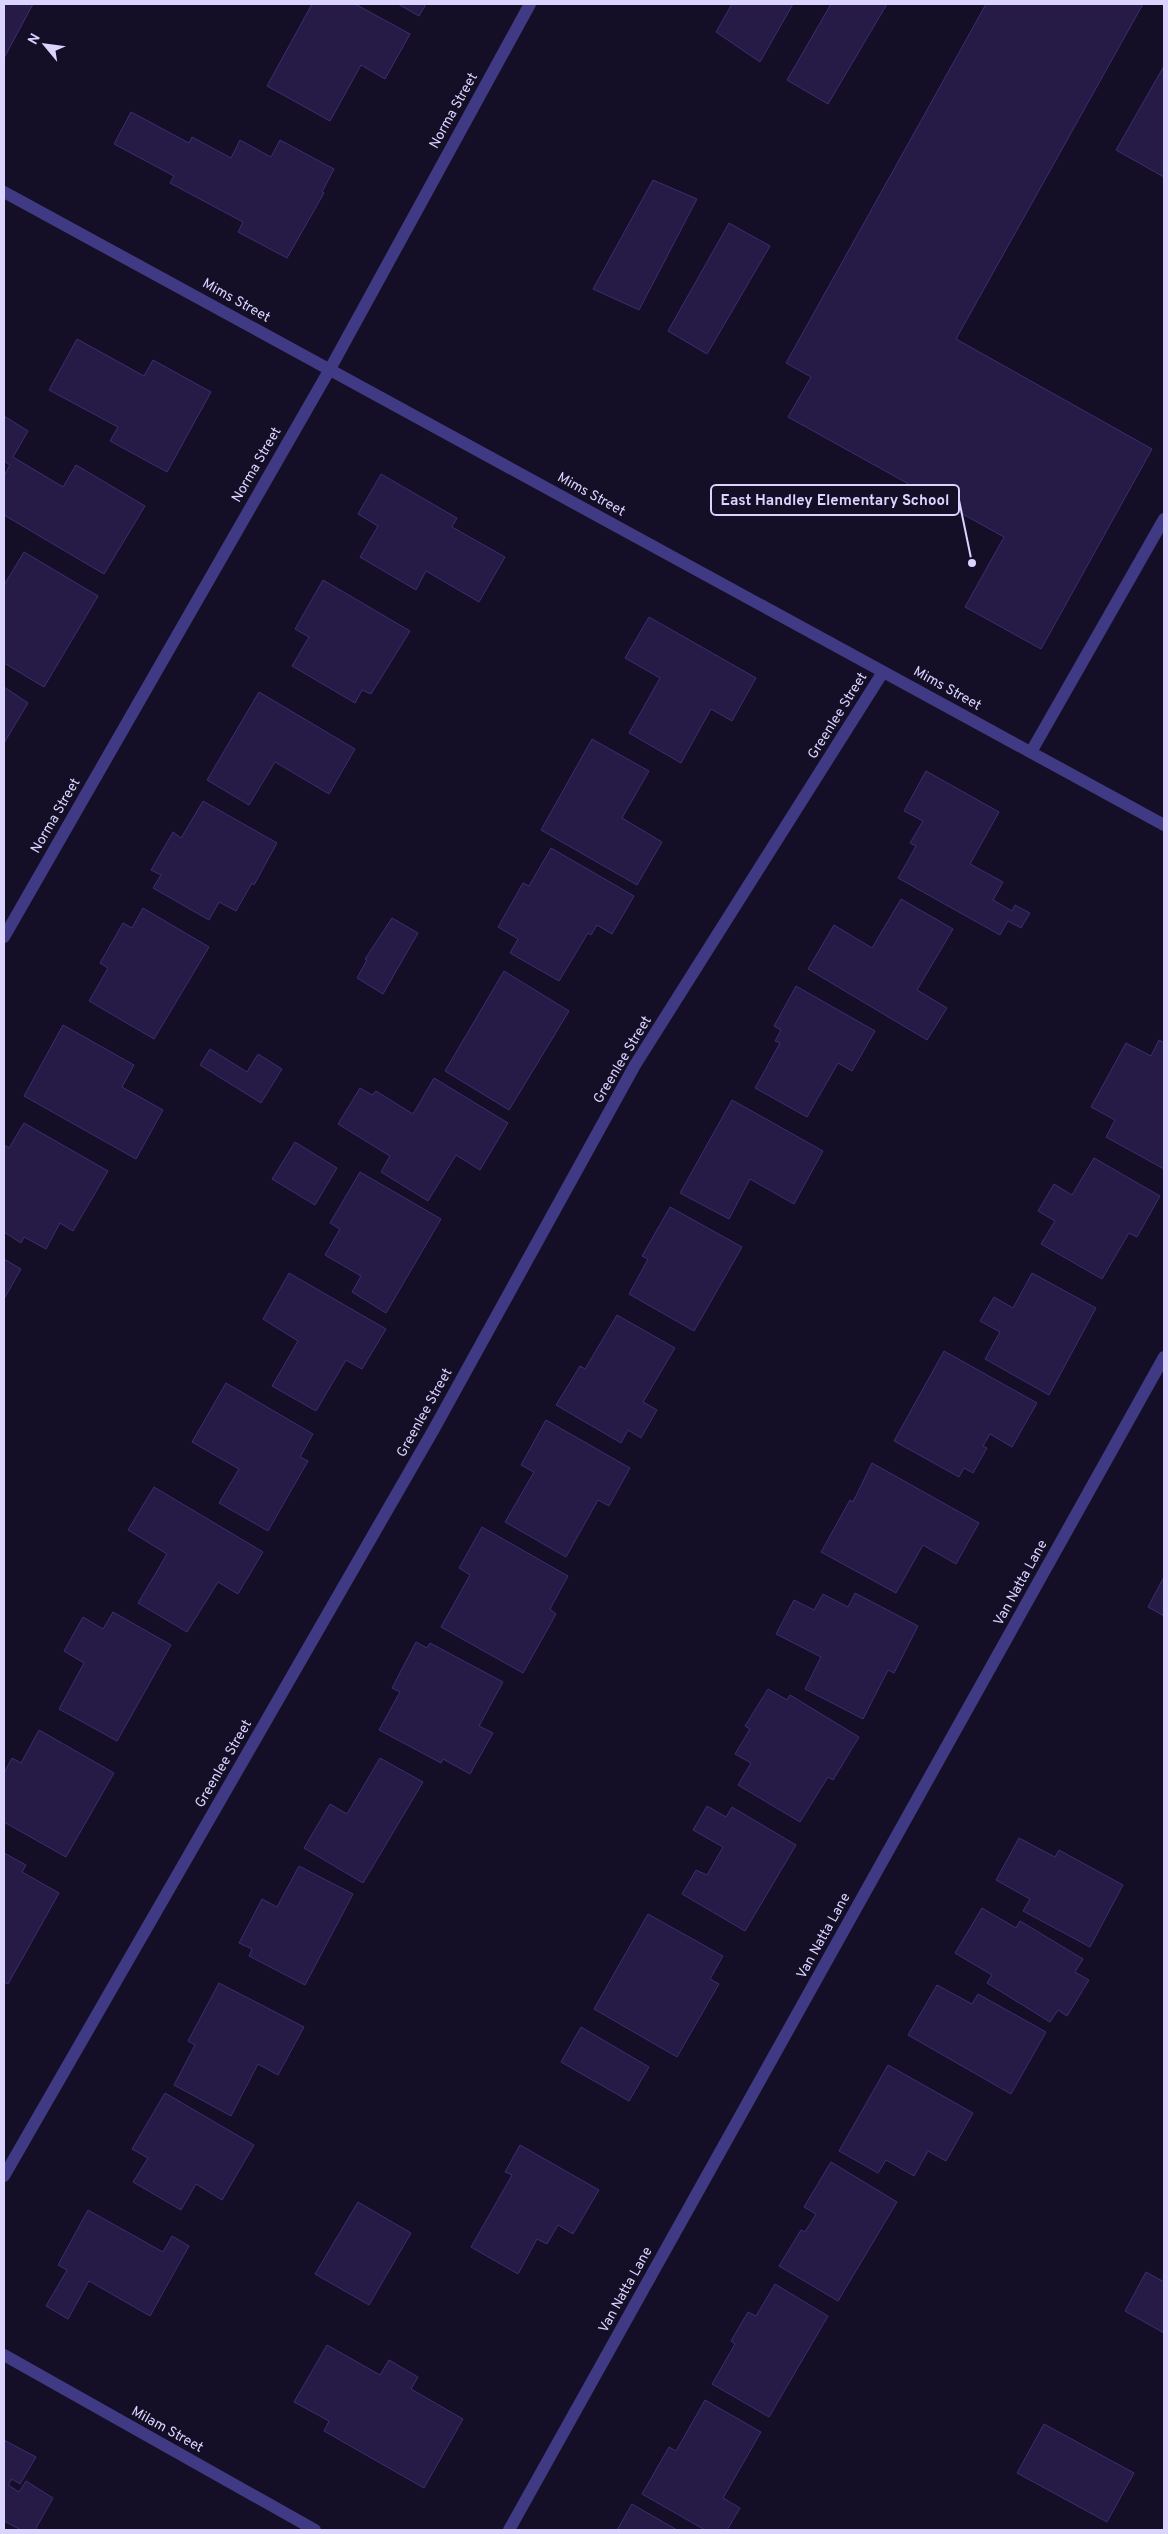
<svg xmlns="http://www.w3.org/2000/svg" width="1168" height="2534" viewBox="0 0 1168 2534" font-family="Overpass,sans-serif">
<rect width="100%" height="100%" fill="#140f26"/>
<!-- building -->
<g fill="#251b46" stroke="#3d2d72">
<polygon points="4,4 33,4 4,58"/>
<polygon points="312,4 355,4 410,34 385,79 361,65 330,121 267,86"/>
<polygon points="398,4 426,4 419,16"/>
<polygon points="732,4 793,4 760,62 716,32"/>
<polygon points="831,4 887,4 828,104 787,80"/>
<polygon points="986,4 1143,4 956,339 1152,449 1041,649 965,607 1004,537 788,417 811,377 786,363"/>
<polygon points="1164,66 1164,177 1116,150"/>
<polygon points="131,112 189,143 192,137 231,158 240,140 271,157 280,140 334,169 322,192 324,193 287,258 238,232 243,222 170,183 174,176 114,144"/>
<polygon points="653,180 697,199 639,310 593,289"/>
<polygon points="729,223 770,246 707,354 668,331"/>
<polygon points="77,339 144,376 153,360 211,392 167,472 110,441 118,427 49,390"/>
<polygon points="4,416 28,431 13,457 63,487 76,465 145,506 104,574 4,515 4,476 10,465 4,461"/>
<polygon points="381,474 457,518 452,527 505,557 479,602 426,571 416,590 360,557 378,526 358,514"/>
<polygon points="24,552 98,596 44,687 4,663 4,585"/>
<polygon points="323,580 410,631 371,694 362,690 355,703 292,666 309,637 295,629"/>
<polygon points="649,617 756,678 732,721 711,709 681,763 629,733 660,678 625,658"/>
<polygon points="4,687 28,703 4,743"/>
<polygon points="259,692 355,749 329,794 275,762 249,805 207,780"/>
<polygon points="592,739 649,771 622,818 662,842 637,885 541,830"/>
<polygon points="926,771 999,812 970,864 1003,882 993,900 1012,911 1015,905 1030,913 1021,928 1008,921 1000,935 898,878 916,846 910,843 923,821 904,811"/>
<polygon points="203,801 277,843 254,885 252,883 236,911 219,902 209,920 153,888 161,875 151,870 173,832 181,838"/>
<polygon points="551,848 634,896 612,934 597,925 591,935 588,933 559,981 510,953 518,939 498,927 523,883 529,886"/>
<polygon points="901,899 953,929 917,990 947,1008 927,1040 808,969 834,925 872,948"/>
<polygon points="143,908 209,947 154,1039 89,1001 108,968 100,963 123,923 132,928"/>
<polygon points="392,918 418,933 383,994 357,978 367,960 365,959"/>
<polygon points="504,971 569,1011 509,1110 445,1071"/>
<polygon points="796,986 875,1031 852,1071 838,1063 807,1117 755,1088 780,1043 775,1041 781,1030 774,1026"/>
<polygon points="63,1025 134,1065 122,1087 163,1110 136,1159 24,1096"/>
<polygon points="1159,1040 1164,1043 1164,1169 1106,1137 1115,1120 1091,1107 1126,1043 1151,1056"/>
<polygon points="210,1049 247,1072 258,1054 282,1069 261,1103 200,1065"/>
<polygon points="434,1078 508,1123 480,1170 456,1155 428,1201 381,1172 390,1156 338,1124 360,1088 372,1095 376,1091 413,1114"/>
<polygon points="732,1100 823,1151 794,1204 750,1179 729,1219 680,1193"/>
<polygon points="24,1123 108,1171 73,1231 60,1223 46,1249 24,1237 21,1243 4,1232 4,1145 9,1148"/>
<polygon points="295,1142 337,1168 315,1205 272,1179"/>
<polygon points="1094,1158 1160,1196 1137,1237 1129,1233 1102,1279 1041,1244 1055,1221 1038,1211 1054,1184 1072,1195"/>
<polygon points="360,1172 441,1219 386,1313 352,1292 361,1276 325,1255 340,1229 330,1223"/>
<polygon points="670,1207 742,1247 694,1331 629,1294 648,1259 642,1256"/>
<polygon points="4,1259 21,1269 4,1299"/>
<polygon points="289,1273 386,1329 362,1369 346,1360 316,1411 272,1386 298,1341 263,1319"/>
<polygon points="1032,1273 1096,1308 1049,1395 985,1359 1000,1332 980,1321 994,1297 1013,1308"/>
<polygon points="617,1315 675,1348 643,1402 657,1410 641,1438 628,1430 621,1443 556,1405 580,1366 585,1369"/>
<polygon points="944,1351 1037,1403 1012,1447 990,1434 983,1446 987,1448 973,1473 964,1468 959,1477 894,1441"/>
<polygon points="226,1383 313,1434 300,1457 308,1461 268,1531 219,1503 239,1469 192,1442"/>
<polygon points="546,1420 630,1468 609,1506 598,1500 566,1557 505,1522 534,1472 521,1465"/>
<polygon points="872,1463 979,1523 956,1564 923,1545 896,1593 821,1552 850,1500 853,1502"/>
<polygon points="154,1487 263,1552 238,1594 218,1582 187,1632 138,1603 167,1554 128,1530"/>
<polygon points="482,1527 568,1576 550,1609 556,1614 523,1673 441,1627 470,1575 459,1568"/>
<polygon points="1164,1577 1164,1616 1148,1607"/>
<polygon points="855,1593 918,1626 894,1673 888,1670 863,1719 805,1689 821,1657 776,1634 794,1600 814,1610 823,1594 848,1607"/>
<polygon points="113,1612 171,1645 117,1741 59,1709 84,1663 64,1651 83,1617 103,1629"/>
<polygon points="416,1642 427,1648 430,1643 503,1682 479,1726 493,1733 470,1774 443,1759 441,1763 379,1730 400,1692 392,1688"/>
<polygon points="768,1689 787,1700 790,1695 859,1737 833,1780 828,1777 800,1822 738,1785 751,1763 735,1754 750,1729 745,1726"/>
<polygon points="39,1730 114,1773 66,1857 4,1822 4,1773 12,1758 21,1763"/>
<polygon points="380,1758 423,1782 363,1883 304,1848 330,1804 347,1814"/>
<polygon points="707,1806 726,1817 732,1807 796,1845 745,1931 682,1894 696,1870 707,1875 723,1847 693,1830"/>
<polygon points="1019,1838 1055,1857 1059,1850 1123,1885 1090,1947 1023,1911 1030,1899 996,1880"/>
<polygon points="4,1853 26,1865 22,1872 59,1893 8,1984 4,1982"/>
<polygon points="299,1866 353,1894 305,1985 249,1956 252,1949 239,1943 262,1899 277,1907"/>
<polygon points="982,1908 1016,1928 1020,1921 1083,1959 1075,1972 1089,1980 1067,2016 1058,2010 1050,2022 987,1983 992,1975 955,1953"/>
<polygon points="648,1914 723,1956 710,1979 719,1984 677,2057 594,2009"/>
<polygon points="219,1983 304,2027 278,2075 258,2064 231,2116 174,2085 195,2045 188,2041"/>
<polygon points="937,1985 972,2004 978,1994 1046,2032 1011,2094 908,2035"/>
<polygon points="581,2027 649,2067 629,2101 561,2062"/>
<polygon points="888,2065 973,2113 946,2161 928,2151 914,2176 886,2160 878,2173 839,2151"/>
<polygon points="165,2093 254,2145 222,2200 196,2184 181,2210 133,2182 148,2158 132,2149"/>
<polygon points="520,2145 599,2190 573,2234 558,2225 547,2244 537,2239 518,2274 471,2247 512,2175 505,2172"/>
<polygon points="831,2162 897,2202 838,2301 779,2266 801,2230 805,2232 816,2214 804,2207"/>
<polygon points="358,2202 411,2233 369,2305 315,2274"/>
<polygon points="88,2210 163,2252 172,2236 189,2246 150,2316 89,2281 68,2319 46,2306 67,2270 58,2265"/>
<polygon points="1146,2272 1164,2282 1164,2333 1125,2311"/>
<polygon points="775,2284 828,2316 769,2417 712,2384 735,2344 731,2341 748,2312 756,2316"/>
<polygon points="327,2345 380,2375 389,2360 418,2377 411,2389 463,2419 424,2488 324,2431 329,2421 294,2402"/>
<polygon points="705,2400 761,2432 723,2498 740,2508 727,2530 705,2530 642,2494 669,2447 676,2451"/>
<polygon points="1044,2424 1134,2473 1107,2522 1017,2473"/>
<polygon points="4,2440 36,2457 20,2484 12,2479 8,2485 19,2492 26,2481 53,2498 35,2530 21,2530 4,2521"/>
<polygon points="632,2504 677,2530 617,2530"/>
</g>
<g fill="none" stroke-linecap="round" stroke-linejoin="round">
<!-- service -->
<polyline stroke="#403a84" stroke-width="12" points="1031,752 1164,519"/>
<!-- minor -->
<g stroke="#403a84" stroke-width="12">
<polyline points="4,192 1164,825"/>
<polyline points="4,937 330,369 530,4"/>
<polyline points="4,2176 434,1429 635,1065 883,672"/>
<polyline points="509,2530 1164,1357"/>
</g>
<!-- tertiary -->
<polyline stroke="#403a84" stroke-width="12" points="4,2355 315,2530"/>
</g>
<g text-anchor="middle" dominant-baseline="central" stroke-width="5" stroke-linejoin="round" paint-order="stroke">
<!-- street labels -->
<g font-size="14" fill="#dad4ff" stroke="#140f26">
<text transform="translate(454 111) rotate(-61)">Norma Street</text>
<text transform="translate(236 301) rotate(29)">Mims Street</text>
<text transform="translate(257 465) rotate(-60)">Norma Street</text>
<text transform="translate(591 495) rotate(29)">Mims Street</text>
<text transform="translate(947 689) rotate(29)">Mims Street</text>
<text transform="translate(838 716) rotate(-58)">Greenlee Street</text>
<text transform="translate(56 816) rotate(-60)">Norma Street</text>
<text transform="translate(623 1060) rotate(-59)">Greenlee Street</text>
<text transform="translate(425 1413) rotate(-61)">Greenlee Street</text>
<text transform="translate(1021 1583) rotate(-61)">Van Natta Lane</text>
<text transform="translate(224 1764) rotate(-60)">Greenlee Street</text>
<text transform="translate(824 1936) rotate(-61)">Van Natta Lane</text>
<text transform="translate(626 2290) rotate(-61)">Van Natta Lane</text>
<text transform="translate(167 2430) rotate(29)">Milam Street</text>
</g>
</g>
<!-- callouts -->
<path fill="none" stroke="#dad4ff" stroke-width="2" d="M972 563L959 500"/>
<circle fill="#dad4ff" stroke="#140f26" stroke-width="2" cx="972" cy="563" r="5"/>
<rect fill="#140f26" stroke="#dad4ff" stroke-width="2" x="711" y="485" width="248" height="30" rx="5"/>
<g font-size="15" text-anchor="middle" font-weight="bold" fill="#dad4ff">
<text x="835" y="505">East Handley Elementary School</text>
</g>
<!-- border -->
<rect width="1168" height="2534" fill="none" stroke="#dad4ff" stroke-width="10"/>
<!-- north arrow -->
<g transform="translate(45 45) rotate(299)" stroke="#140f26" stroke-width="4" paint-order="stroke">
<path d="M0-4L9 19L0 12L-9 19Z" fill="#dad4ff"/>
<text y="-8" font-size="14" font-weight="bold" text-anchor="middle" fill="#dad4ff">N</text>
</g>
</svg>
